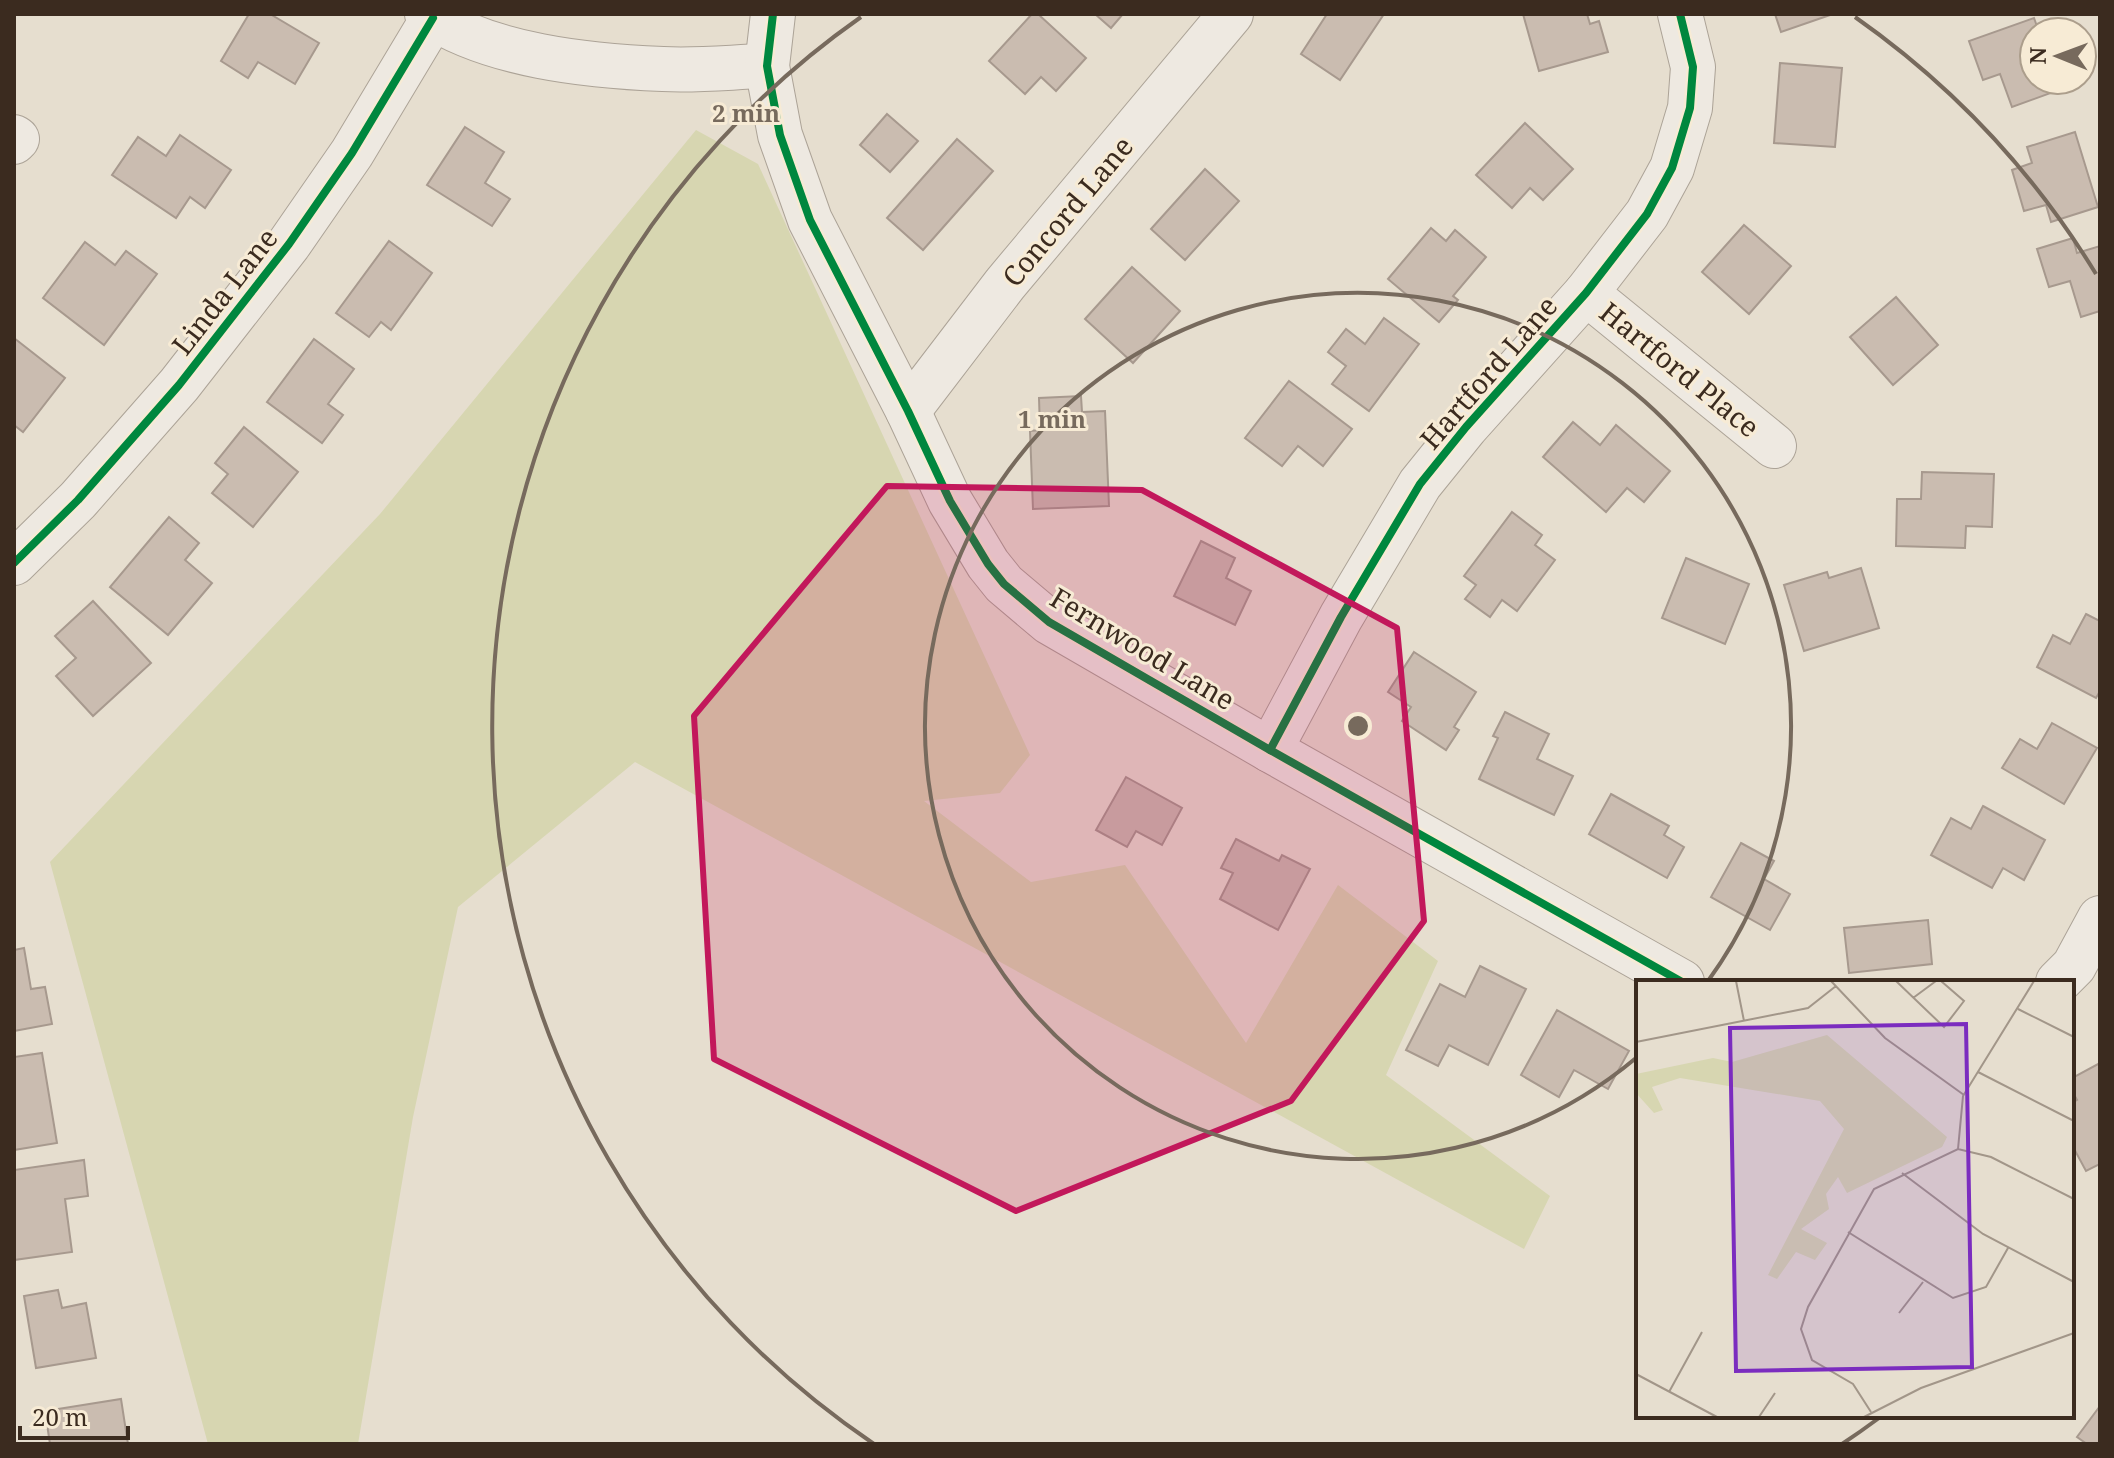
<svg xmlns="http://www.w3.org/2000/svg" width="2114" height="1458" viewBox="0 0 2114 1458" font-family="'Noto Serif',serif">
<rect width="100%" height="100%" fill="#e6decf"/>
<!-- green -->
<polygon fill="#d7d6b1" points="696,130 758,164 1030,755 1000,793 924,801 1031,882 1125,865 1246,1043 1338,885 1438,961 1386,1075 1550,1196 1524,1249 635,762 458,907 413,1117 358,1444 208,1444 50,862 380,514"/>
<!-- building -->
<g fill="#cabcb0" stroke="#a7998e" stroke-width="2">
<polygon points="249,14 270,14 319,43 295,84 258,62 248,78 221,61"/>
<polygon points="1032,14 1038,14 1086,58 1056,91 1041,77 1025,94 989,61"/>
<polygon points="1095,14 1123,14 1111,28"/>
<polygon points="1327,14 1384,14 1340,80 1301,54"/>
<polygon points="1523,14 1587,14 1590,24 1599,21 1608,52 1539,71"/>
<polygon points="1775,14 1833,14 1781,32"/>
<polygon points="2034,18 2039,32 2034,32 2034,80 2056,80 2059,90 2012,107 2000,74 1983,80 1969,41"/>
<polygon points="1780,63 1842,68 1835,147 1774,143"/>
<polygon points="887,114 918,141 890,172 860,145"/>
<polygon points="1525,123 1573,169 1543,200 1530,188 1512,208 1476,175"/>
<polygon points="465,127 504,152 485,183 510,199 492,226 427,185"/>
<polygon points="2075,132 2098,207 2051,222 2046,205 2024,211 2012,170 2032,163 2027,147"/>
<polygon points="180,135 231,170 205,208 190,197 176,218 112,175 138,137 166,156"/>
<polygon points="957,139 993,171 923,250 887,218"/>
<polygon points="1205,169 1239,201 1185,260 1151,229"/>
<polygon points="1744,225 1791,266 1749,314 1702,272"/>
<polygon points="1431,228 1446,241 1455,230 1486,257 1453,296 1458,300 1439,322 1388,279"/>
<polygon points="2073,238 2077,253 2100,246 2100,311 2081,317 2070,281 2049,287 2037,249"/>
<polygon points="389,241 432,273 391,330 381,322 369,337 336,313"/>
<polygon points="85,242 115,265 126,251 157,274 104,345 43,298"/>
<polygon points="1132,267 1180,311 1133,363 1085,319"/>
<polygon points="1896,297 1938,345 1893,385 1850,337"/>
<polygon points="1384,318 1419,344 1369,411 1332,384 1346,366 1328,352 1346,329 1365,344"/>
<polygon points="14,338 65,378 23,432 14,425"/>
<polygon points="314,339 354,369 328,404 343,415 322,443 267,402"/>
<polygon points="1289,381 1352,429 1323,466 1298,446 1282,466 1245,438"/>
<polygon points="1081,396 1082,412 1105,411 1109,506 1033,509 1030,431 1040,430 1039,398"/>
<polygon points="1573,422 1600,445 1616,425 1670,471 1644,502 1627,488 1606,512 1543,457"/>
<polygon points="244,427 298,472 253,527 212,493 228,474 215,463"/>
<polygon points="1922,472 1994,474 1992,527 1966,526 1965,548 1896,546 1897,499 1921,499"/>
<polygon points="1512,512 1542,535 1535,545 1555,560 1517,611 1502,600 1490,617 1465,599 1476,585 1464,576"/>
<polygon points="169,517 199,543 185,560 212,583 168,635 110,587"/>
<polygon points="1201,541 1235,558 1226,578 1251,591 1235,625 1174,596"/>
<polygon points="1686,558 1749,584 1725,644 1662,618"/>
<polygon points="1861,568 1879,628 1804,651 1784,585 1827,572 1829,578"/>
<polygon points="93,601 151,663 93,716 56,676 76,658 55,636"/>
<polygon points="2086,614 2100,621 2100,691 2096,698 2037,667 2053,635 2070,644"/>
<polygon points="1414,652 1476,692 1454,727 1459,730 1446,750 1402,721 1411,707 1388,692"/>
<polygon points="1505,712 1549,734 1537,759 1573,776 1554,815 1479,779 1498,738 1493,736"/>
<polygon points="2052,723 2097,748 2064,804 2002,768 2020,739 2037,749"/>
<polygon points="1126,777 1182,808 1162,845 1136,831 1127,847 1096,830"/>
<polygon points="1611,794 1669,826 1664,835 1684,847 1667,878 1589,834"/>
<polygon points="1983,806 2045,840 2024,880 2003,868 1992,888 1931,855 1951,818 1971,829"/>
<polygon points="1236,839 1279,861 1282,855 1310,869 1278,930 1220,899 1233,873 1221,868"/>
<polygon points="1741,843 1774,861 1764,879 1790,894 1770,930 1711,897"/>
<polygon points="1928,920 1932,964 1849,973 1844,928"/>
<polygon points="24,948 31,989 45,987 52,1024 14,1031 14,950"/>
<polygon points="1480,966 1526,989 1488,1065 1449,1045 1438,1066 1406,1050 1440,984 1465,997"/>
<polygon points="1557,1010 1629,1051 1608,1089 1574,1070 1559,1097 1521,1075"/>
<polygon points="42,1053 57,1143 14,1150 14,1057"/>
<polygon points="2100,1063 2100,1164 2086,1171 2072,1145 2072,1103 2077,1100 2072,1091 2072,1078"/>
<polygon points="84,1160 88,1196 65,1199 72,1252 14,1260 14,1170"/>
<polygon points="58,1290 62,1308 86,1303 96,1358 36,1368 24,1296"/>
<polygon points="121,1399 128,1444 50,1444 45,1411"/>
<polygon points="2100,1406 2100,1444 2087,1444 2077,1437"/>
</g>
<g fill="none" stroke-linecap="round" stroke-linejoin="round">
<!-- minor casing -->
<g stroke="#aca397" stroke-width="46">
<g id="minor">
<path d="M427,14C491,56 587,66 663,69C697,71 732,67 767,66"/>
<polyline points="773,14 767,66 780,135 810,220 908,411 950,501 988,564 1004,584 1049,622 1270,750 1682,982"/>
<polyline points="14,137 17,139 14,142"/>
<polyline points="1586,293 1774,446"/>
<polyline points="908,411 1005,284 1231,14"/>
<polyline points="14,563 78,500 179,385 289,244 352,153 433,18"/>
<polyline points="1270,750 1341,617 1420,484 1466,427 1586,293 1647,214 1672,168 1690,108 1693,67 1680,14"/>
<polyline points="2058,982 2074,966 2100,918"/>
</g>
</g>
<!-- minor -->
<use href="#minor" stroke="#eee9e1" stroke-width="44"/>
<!-- cycleway casing -->
<g stroke="#f7ebd5" stroke-width="13">
<g id="cycleway">
<polyline points="773,14 767,66 780,135 810,220 908,411 950,501 988,564 1004,584 1049,622 1270,750 1682,982"/>
<polyline points="14,563 78,500 179,385 289,244 352,153 433,18"/>
<polyline points="1270,750 1341,617 1420,484 1466,427 1586,293 1647,214 1672,168 1690,108 1693,67 1680,14"/>
</g>
</g>
<!-- cycleway -->
<use href="#cycleway" stroke="#00873e" stroke-width="8"/>
</g>
<!-- marked area -->
<path fill="#c2185b" fill-opacity="0.2" stroke="#c2185b" stroke-width="6" stroke-linejoin="round" d="M887,486L1142,490L1397,628L1424,921L1291,1101L1016,1211L714,1059L694,716Z"/>
<!-- distance rings -->
<g fill="none" stroke="#776a5d" stroke-width="4">
<path d="M1636 1058A433 433 0 1 1 1708 981"/>
<path d="M1879 1418A866 866 0 0 1 1842 1444M874 1444A866 866 0 0 1 861 17M1855 17A866 866 0 0 1 2096 274"/>
</g>
<g text-anchor="middle" dominant-baseline="central" stroke-width="6" stroke-linejoin="round" paint-order="stroke">
<!-- street labels -->
<g font-size="28" fill="#3b2b1f" stroke="#f7ebd5">
<text transform="translate(1067 211) rotate(-50)">Concord Lane</text>
<text transform="translate(224 291) rotate(-52)">Linda Lane</text>
<text transform="translate(1680 369) rotate(39)">Hartford Place</text>
<text transform="translate(1488 372) rotate(-49)">Hartford Lane</text>
<text transform="translate(1143 648) rotate(31)">Fernwood Lane</text>
</g>
</g>
<!-- overview -->
<g transform="translate(1636 980)">
<rect width="438" height="438" fill="#e6decf"/>
<path d="M191,55L311,157L306,167L211,213L202,197L190,214L193,229L165,249L191,263L179,280L160,272L141,299L132,295L208,149L184,121L44,98L16,107L27,130L18,133L0,113V94L77,78L96,82Z" fill="#d7d6b1"/>
<path fill="none" stroke="#a29689" stroke-width="2" d="M100,1L108,41M195,1L249,58L328,115M260,1L308,47L328,21L305,1M277,18L300,1M382,29L438,57M0,62L172,28L200,6M342,92L438,141M322,169L327,116L398,1M266,193L347,254L438,302M212,252L317,318L350,307L372,268M263,333L287,302M0,394L81,437M33,412L66,352M235,432L217,404L176,380L165,349L172,327L238,209L322,169L355,177L438,219M123,437L139,413M228,437L285,408L438,353"/>
<path fill="#7b2cbf" fill-opacity="0.15" stroke="#7b2cbf" stroke-width="4" d="M330,44L336,387L100,391L94,48Z"/>
<rect width="438" height="438" fill="none" stroke="#3b2b1f" stroke-width="4"/>
</g>
<circle cx="1358" cy="726" r="12" fill="#776a5d" stroke="#f7ebd5" stroke-width="4"/>
<g font-size="24" text-anchor="middle" font-weight="bold" fill="#776a5d" stroke="#f7ebd5" stroke-width="6" stroke-linejoin="round" paint-order="stroke">
<text x="746" y="122">2 min</text>
<text x="1052" y="428">1 min</text>
</g>
<!-- border -->
<rect width="2114" height="1458" fill="none" stroke="#3b2b1f" stroke-width="32"/>
<!-- north arrow -->
<g transform="translate(2058 56) rotate(271)"><circle r="38" fill="#f7ebd5" stroke="#ac9e8c" stroke-width="2"/>
<path d="M0-6L14 30L0 20L-14 30Z" fill="#776a5d"/>
<text y="-12" font-size="22" font-weight="bold" text-anchor="middle" fill="#3b2b1f">N</text>
</g>
<!-- scale -->
<path d="M20 1426v12h108v-12" fill="none" stroke="#3b2b1f" stroke-width="4"/>
<text x="32" y="1426" font-size="24" fill="#3b2b1f" stroke="#f7ebd5" stroke-width="6" paint-order="stroke">20 m</text>
</svg>
